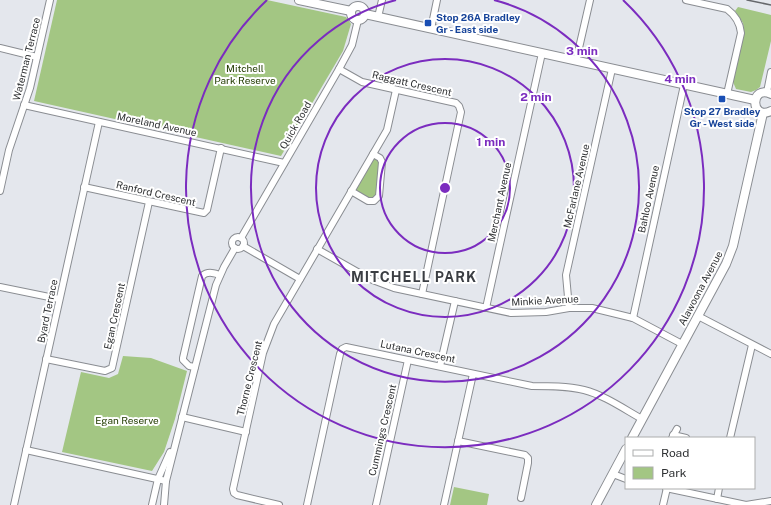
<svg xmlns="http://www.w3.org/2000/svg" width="771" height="505" viewBox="0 0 771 505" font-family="'Public Sans',sans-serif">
<rect width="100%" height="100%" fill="#e4e7ed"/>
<!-- green -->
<g fill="#a3c683">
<polygon points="57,0 267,0 346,17 351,24 343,51 281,156 34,101"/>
<polygon points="738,7 771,15 771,41 760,87 756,90 751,92 736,89 733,82 744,32 743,23 735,11"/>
<polygon points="373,156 380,162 376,194 373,199 368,200 353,191"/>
<polygon points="123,356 151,358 187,371 175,419 164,452 152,471 62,452 81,372 109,378 118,374"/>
<polygon points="454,487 489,494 487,505 450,505"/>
</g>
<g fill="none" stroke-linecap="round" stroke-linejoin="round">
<!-- street casing -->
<g stroke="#8a8d92" stroke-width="8">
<g id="street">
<path d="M686,0L727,9C735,15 740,22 741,33L727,94"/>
<polyline points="378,17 382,0"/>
<polyline points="431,29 437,0"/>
<polyline points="0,48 37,57"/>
<polyline points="576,61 590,0"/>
<polyline points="339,69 362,82 456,103 459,106 461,112 422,294"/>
<polyline points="767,92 771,72"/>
<polyline points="24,105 284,163"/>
<polyline points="84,187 204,213 207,210 221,148"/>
<polyline points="0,191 9,150 30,88 50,0"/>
<polyline points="351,191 368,201 374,201 379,196 382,162 380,158 373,154"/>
<circle cx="238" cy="243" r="6"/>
<polyline points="241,238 339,69 352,45 358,20"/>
<polyline points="243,246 300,279"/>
<polyline points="317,249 370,279 394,288 511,313 546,312 569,308 592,308 633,318 682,344"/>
<polyline points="0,287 59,299"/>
<polyline points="486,308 542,53"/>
<polyline points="569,308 566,275 612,69"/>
<polyline points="698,316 771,354"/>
<polyline points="633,318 684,85"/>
<polyline points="46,359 105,371 112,368 149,202"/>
<polyline points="440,366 455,301"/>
<path d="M195,367L189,366L183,360V358L202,276C208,271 213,273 220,275"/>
<polyline points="182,417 246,432"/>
<polyline points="673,435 686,438"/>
<polyline points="672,438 677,429"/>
<polyline points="730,438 752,345"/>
<polyline points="458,441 525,455 528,458 528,463 521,498"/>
<polyline points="26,450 166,481"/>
<polyline points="613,474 626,479"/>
<polyline points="666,488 746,505 771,501"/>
<polyline points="717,499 719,488"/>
<polyline points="14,505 99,122"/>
<polyline points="152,505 158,479 170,452"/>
<polyline points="164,505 166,481 216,285 224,267 235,248"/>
<polyline points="279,505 237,495 234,493 233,489 263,353 274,324 387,130 396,90"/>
<path d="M307,505L340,354L342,349L346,347L532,386C550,386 567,386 584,390C604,395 624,409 642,419"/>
<polyline points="376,505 408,360"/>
<polyline points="444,505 473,374"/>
<polyline points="663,505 667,488"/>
</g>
</g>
<!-- secondary casing -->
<g stroke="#8a8d92" stroke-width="10">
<g id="secondary">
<polyline points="299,0 351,11"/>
<circle cx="358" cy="13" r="7"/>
<polyline points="365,14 755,100"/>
<path d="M771,94C750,84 750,121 771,111"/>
<polyline points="632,438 726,264 733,246 763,113"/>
<polyline points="596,505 626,449"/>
</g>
</g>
<!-- street -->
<use href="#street" stroke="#fff" stroke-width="6"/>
<!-- secondary -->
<use href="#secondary" stroke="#fff" stroke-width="8"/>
<!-- rail -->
<polyline stroke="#66686c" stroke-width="1.5" points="747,0 771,5"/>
</g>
<!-- distance rings -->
<g fill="none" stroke="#7b2cbf" stroke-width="2">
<circle cx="445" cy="188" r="65"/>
<circle cx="445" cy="188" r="129"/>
<path d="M494 0A194 194 0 1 1 396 0"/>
<path d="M623 0A259 259 0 1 1 267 0"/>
</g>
<!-- markers -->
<g fill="#1a4fb4" stroke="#fff" stroke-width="1.5">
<rect x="424" y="19" width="8" height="8" rx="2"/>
<rect x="718" y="95" width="8" height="8" rx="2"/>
</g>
<g text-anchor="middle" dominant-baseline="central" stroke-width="4" stroke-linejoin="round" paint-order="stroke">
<!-- transit labels -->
<g font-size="10" font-weight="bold" fill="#164399" stroke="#fff" text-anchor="start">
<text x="436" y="17">Stop 26A Bradley<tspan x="436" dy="12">Gr - East side</tspan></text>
<text x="722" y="111" text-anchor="middle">Stop 27 Bradley<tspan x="722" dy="12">Gr - West side</tspan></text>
</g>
<!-- street labels -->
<g font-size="10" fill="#2f3133" stroke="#fff">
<text transform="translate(26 59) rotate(-76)">Waterman Terrace</text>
<text transform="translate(412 83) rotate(13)">Raggatt Crescent</text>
<text transform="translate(157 124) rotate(12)">Moreland Avenue</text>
<text transform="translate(295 125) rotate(-60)">Quick Road</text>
<text transform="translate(576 186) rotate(-77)">McFarlane Avenue</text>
<text transform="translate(156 193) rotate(13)">Ranford Crescent</text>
<text transform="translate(648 199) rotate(-78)">Bahloo Avenue</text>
<text transform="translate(499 202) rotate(-78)">Merchant Avenue</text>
<text transform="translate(700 288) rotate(-62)">Alawoona Avenue</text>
<text transform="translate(545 300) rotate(-3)">Minkie Avenue</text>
<text transform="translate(47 311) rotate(-78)">Byard Terrace</text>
<text transform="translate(114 316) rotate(-78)">Egan Crescent</text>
<text transform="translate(418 351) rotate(12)">Lutana Crescent</text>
<text transform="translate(249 378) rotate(-76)">Thorne Crescent</text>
<text transform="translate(382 430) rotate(-77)">Cummings Crescent</text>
</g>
<!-- park labels -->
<g font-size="10" fill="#223b00" stroke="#fff">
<text x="245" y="68">Mitchell<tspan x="245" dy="12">Park Reserve</tspan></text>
<text x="127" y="420">Egan Reserve</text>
</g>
<!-- district labels -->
<g font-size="14" font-weight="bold" letter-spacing="1" fill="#3b3e43" stroke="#fff">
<text x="414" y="277">MITCHELL PARK</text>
</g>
</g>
<circle cx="445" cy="188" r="6" fill="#7b2cbf" stroke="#fff" stroke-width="2"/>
<g font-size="12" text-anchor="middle" font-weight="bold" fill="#7b2cbf" stroke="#fff" stroke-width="4" stroke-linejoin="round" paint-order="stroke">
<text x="582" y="55">3 min</text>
<text x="680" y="83">4 min</text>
<text x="536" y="101">2 min</text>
<text x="491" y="146">1 min</text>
</g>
<!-- legend -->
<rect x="625" y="437" width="130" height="52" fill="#ffffff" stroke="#acadad"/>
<rect x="633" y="450" width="20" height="6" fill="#ffffff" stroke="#acadad"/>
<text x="661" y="457" font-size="12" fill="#2f3133">Road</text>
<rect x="633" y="467" width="20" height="12" fill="#a3c683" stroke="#acadad"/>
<text x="661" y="477" font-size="12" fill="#2f3133">Park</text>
</svg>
